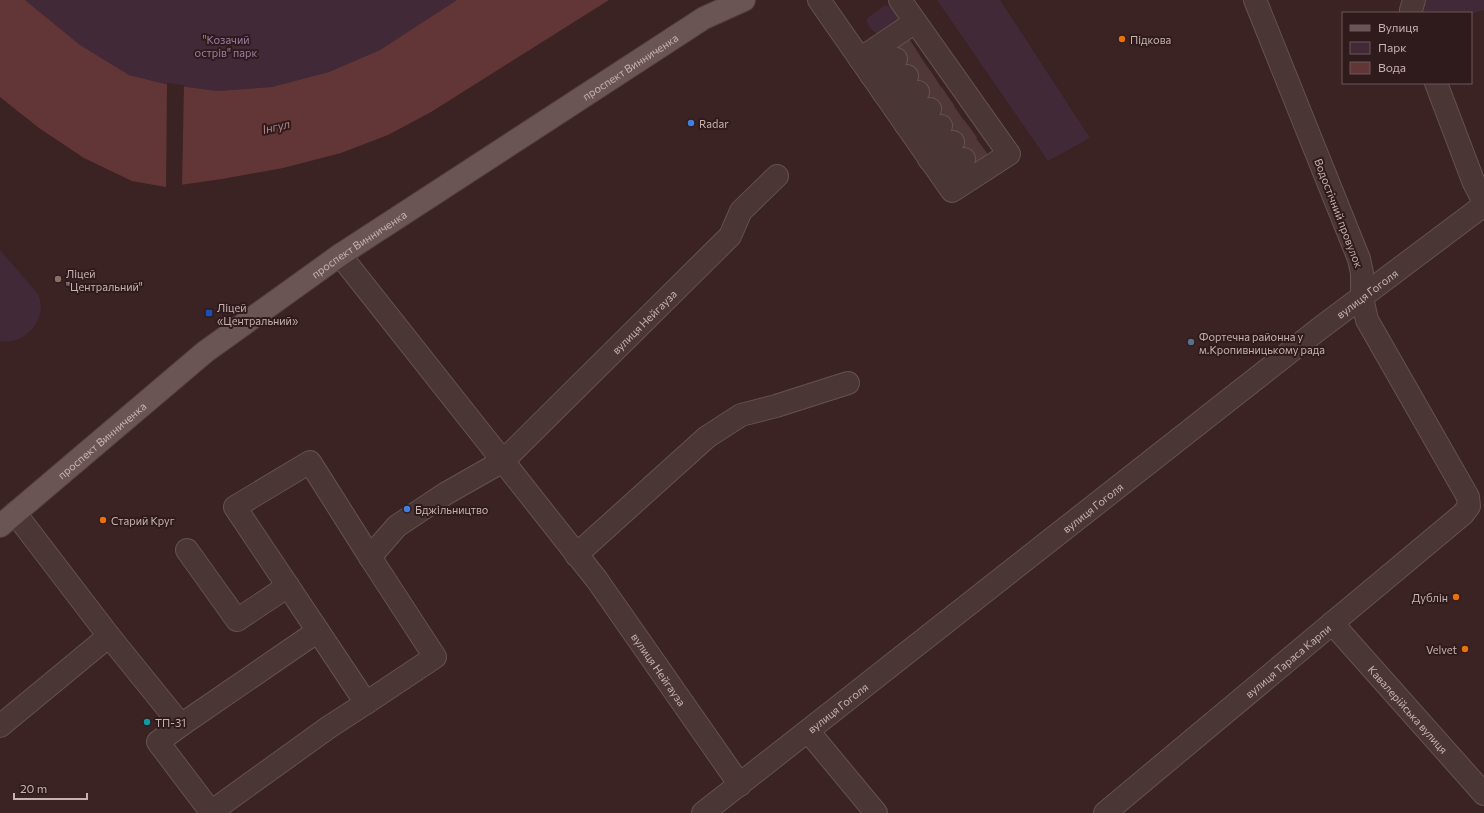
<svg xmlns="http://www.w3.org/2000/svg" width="1484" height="813" viewBox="0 0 1484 813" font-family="Commissioner,sans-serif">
<rect width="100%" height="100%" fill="#3b2223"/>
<!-- green -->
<g fill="#422938">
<polygon points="25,0 457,0 380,50 329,72 272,87 217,91 165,84 129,75 80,45"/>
<polygon points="937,0 1000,0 1090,138 1048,161"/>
<polygon points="1426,0 1484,0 1484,10 1471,14 1425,13 1423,8"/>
<path d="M885,5C894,8 898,14 898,23L878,35L870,28L866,19Z"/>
<path d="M0,250L38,294C49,318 25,346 0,341Z"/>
</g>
<!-- water -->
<polygon fill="#623637" points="0,0 25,0 80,45 129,75 165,84 217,91 272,87 329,72 380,50 457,0 609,0 431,112 388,135 341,153 283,168 222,179 166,187 132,181 84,158 39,128 0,97"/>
<!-- pier -->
<polygon fill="#3b2223" points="167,83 184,85 182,187 166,189"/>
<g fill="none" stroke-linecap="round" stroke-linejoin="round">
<!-- minor-tunnel -->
<g stroke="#503838" stroke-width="22" stroke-dasharray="22 11" stroke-linecap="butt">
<polyline points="896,59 916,46"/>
<polyline points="907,76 927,62"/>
<polyline points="918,92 938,79"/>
<polyline points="930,109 950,95"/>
<polyline points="941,126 961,112"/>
<polyline points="953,142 972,128"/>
<polyline points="964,159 983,145"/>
</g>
<!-- minor casing -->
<g stroke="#665151" stroke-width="24">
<g id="minor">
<polyline points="819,0 952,191 1009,154 900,0"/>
<polyline points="1411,13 1411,10 1414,0"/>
<polyline points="860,59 915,22"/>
<polyline points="871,75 896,59"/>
<polyline points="1436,83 1474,183 1484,202"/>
<polyline points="883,92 907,76"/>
<polyline points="895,109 918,92"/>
<polyline points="906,125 930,109"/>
<polyline points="918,142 941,126"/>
<polyline points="929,159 953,142"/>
<polyline points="941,175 964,159"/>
<path id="s1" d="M340,255L597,580L740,785"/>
<path id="s2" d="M15,513L109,636L181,725L318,631L366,703L435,657L370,557L397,526L445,494L503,461L730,236L741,211L777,176"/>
<polyline points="187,550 237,620 288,586"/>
<polyline points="576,555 707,437 741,415 776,406 848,383"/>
<path id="s3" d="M1332,623L1484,794"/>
<polyline points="318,631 235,507 310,462 370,557"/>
<polyline points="181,725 158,742 211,812 329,727 366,703"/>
<polyline points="0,726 109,636"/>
<polyline points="808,731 876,813"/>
<path id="s4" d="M703,813L1319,329L1484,205"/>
<path id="s5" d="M1105,813L1463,514L1469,506L1468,497L1367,320L1362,298V273L1359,259L1255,0"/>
</g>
</g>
<!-- major casing -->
<g stroke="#543f40" stroke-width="24">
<g id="major">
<path id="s6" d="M0,526L205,352L340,255L704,18L744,0"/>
</g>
</g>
<!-- minor -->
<use href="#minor" stroke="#4b3636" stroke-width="22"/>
<!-- major -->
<use href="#major" stroke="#6b5454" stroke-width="22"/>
</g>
<!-- markers -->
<g fill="#e8710a" stroke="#301b1c" stroke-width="1.5">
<circle cx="1122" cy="39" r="4"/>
<circle cx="103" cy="520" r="4"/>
<circle cx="1456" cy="597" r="4"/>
<circle cx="1465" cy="649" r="4"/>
</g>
<g fill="#3f7fe0" stroke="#301b1c" stroke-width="1.5">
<circle cx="691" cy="123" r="4"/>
<circle cx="407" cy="509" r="4"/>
</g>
<circle fill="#8d6e63" stroke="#301b1c" stroke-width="1.5" cx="58" cy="279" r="4"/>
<rect fill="#1a4fb4" stroke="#301b1c" stroke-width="1.5" x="205" y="309" width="8" height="8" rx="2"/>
<circle fill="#5c6f8a" stroke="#301b1c" stroke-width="1.5" cx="1191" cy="342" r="4"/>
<circle fill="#0f9aa8" stroke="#301b1c" stroke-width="1.5" cx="147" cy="722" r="4"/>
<g text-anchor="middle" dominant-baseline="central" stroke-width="4" stroke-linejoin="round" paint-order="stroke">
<!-- park labels -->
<g font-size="11" fill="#987fa7" stroke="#301b1c">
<text x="226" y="39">"Козачий<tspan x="226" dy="13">острів" парк</tspan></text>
</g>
<!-- poi labels -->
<g font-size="11" fill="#c7b2b1" stroke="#301b1c" text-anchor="start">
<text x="1130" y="39">Підкова</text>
<text x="699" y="123">Radar</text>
<text x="66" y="273">Ліцей<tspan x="66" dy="13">"Центральний"</tspan></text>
<text x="217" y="307">Ліцей<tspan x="217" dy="13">«Центральний»</tspan></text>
<text x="1199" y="336">Фортечна районна у<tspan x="1199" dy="13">м.Кропивницькому рада</tspan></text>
<text x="415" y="509">Бджільництво</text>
<text x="111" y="520">Старий Круг</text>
<text x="1448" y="597" text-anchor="end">Дублін</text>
<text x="1457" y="649" text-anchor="end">Velvet</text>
<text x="155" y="722">ТП-31</text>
</g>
<!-- street labels -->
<g font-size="11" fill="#c7b2b1" stroke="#301b1c">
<text stroke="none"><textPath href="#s6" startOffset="781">проспект Винниченка</textPath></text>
<text transform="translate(1339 213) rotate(69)">Водостічний провулок</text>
<text stroke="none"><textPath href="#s6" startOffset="457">проспект Винниченка</textPath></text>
<text stroke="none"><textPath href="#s4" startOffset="843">вулиця Гоголя</textPath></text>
<text stroke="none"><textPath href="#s2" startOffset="1088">вулиця Нейгауза</textPath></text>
<text stroke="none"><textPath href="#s6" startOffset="133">проспект Винниченка</textPath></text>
<text stroke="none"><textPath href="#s4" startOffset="495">вулиця Гоголя</textPath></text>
<text stroke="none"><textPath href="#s5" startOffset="238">вулиця Тараса Карпи</textPath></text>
<text stroke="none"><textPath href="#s1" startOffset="523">вулиця Нейгауза</textPath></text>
<text stroke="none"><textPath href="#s4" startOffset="171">вулиця Гоголя</textPath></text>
<text stroke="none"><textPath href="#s3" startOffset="115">Кавалерійська вулиця</textPath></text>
</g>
<!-- water labels -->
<g font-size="12" font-style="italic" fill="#b38082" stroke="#301b1c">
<text transform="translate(276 126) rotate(-13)">Інгул</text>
</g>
</g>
<!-- legend -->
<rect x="1342" y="12" width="130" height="72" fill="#301b1c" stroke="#6c5758"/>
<rect x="1350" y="25" width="20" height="6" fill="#6b5454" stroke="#6c5758"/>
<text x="1378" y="32" font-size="12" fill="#c7b2b1">Вулиця</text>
<rect x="1350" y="42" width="20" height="12" fill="#422938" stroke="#6c5758"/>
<text x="1378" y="52" font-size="12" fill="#c7b2b1">Парк</text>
<rect x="1350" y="62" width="20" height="12" fill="#623637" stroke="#6c5758"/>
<text x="1378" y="72" font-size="12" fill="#c7b2b1">Вода</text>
<!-- scale -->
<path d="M14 793v6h73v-6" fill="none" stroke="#c7b2b1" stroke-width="2"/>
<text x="20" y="793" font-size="12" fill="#c7b2b1" stroke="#301b1c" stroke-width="3" paint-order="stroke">20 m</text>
</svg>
